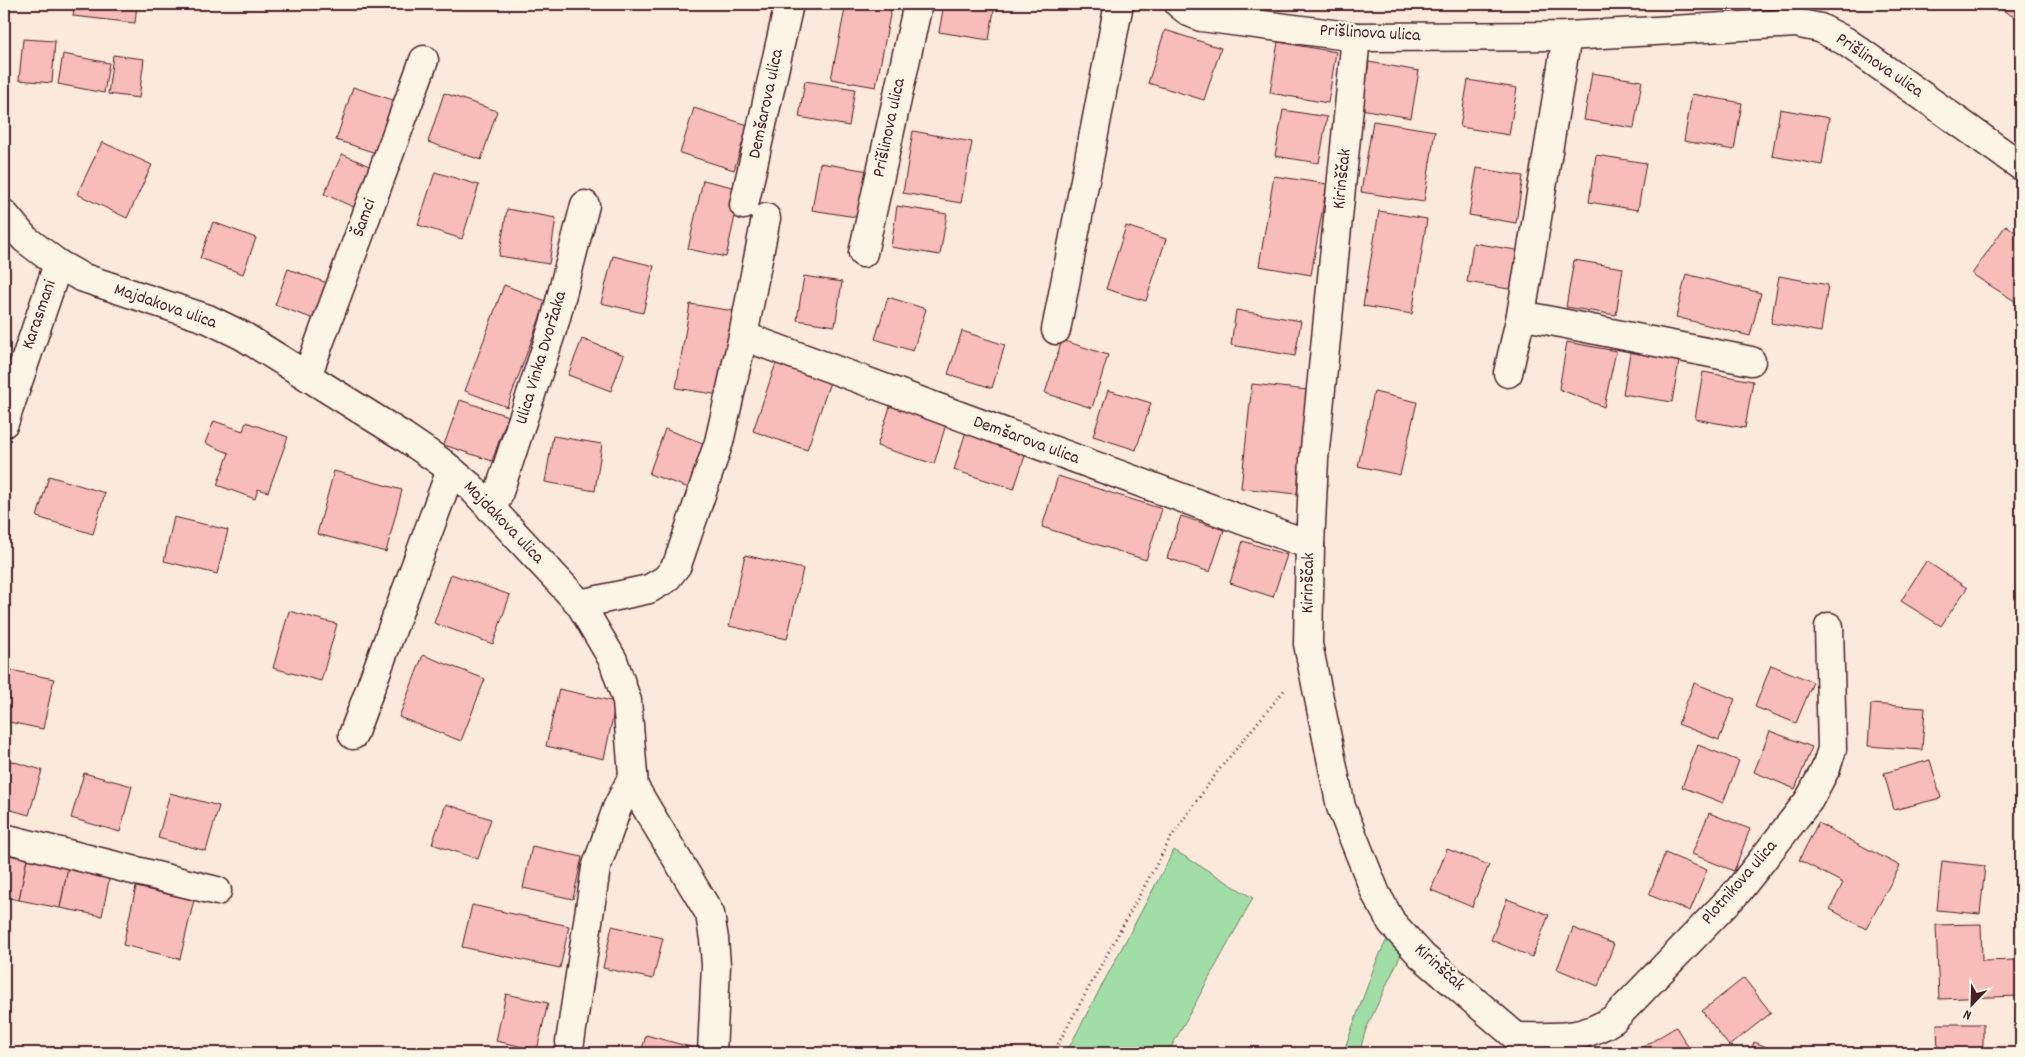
<svg xmlns="http://www.w3.org/2000/svg" width="2025" height="1057" viewBox="0 0 2025 1057" font-family="Dekko,sans-serif">
<rect width="100%" height="100%" fill="#fbeadc"/>
<filter id="ink" filterUnits="userSpaceOnUse"><feTurbulence type="fractalNoise" baseFrequency=".02" numOctaves="2"/><feDisplacementMap in="SourceGraphic" scale="10" xChannelSelector="R" yChannelSelector="G"/><feConvolveMatrix kernelMatrix="1 2 1 2 8 2 1 2 1" color-interpolation-filters="sRGB"/></filter>
<g filter="url(#ink)">
<!-- green -->
<g fill="#a0dea5" stroke="#757e68">
<polygon points="1684,4 1833,4 1826,8"/>
<polygon points="1174,850 1253,898 1168,1053 1066,1053"/>
<polygon points="1387,939 1402,952 1366,1029 1359,1053 1343,1053 1375,965"/>
</g>
<!-- building -->
<g fill="#f8bcb9" stroke="#4a1f2b">
<polygon points="74,4 137,4 135,23 73,16"/>
<polygon points="846,4 892,5 876,87 831,79"/>
<polygon points="944,4 995,4 989,40 939,32"/>
<polygon points="1992,4 2021,4 2021,21"/>
<polygon points="1165,30 1221,48 1204,100 1148,83"/>
<polygon points="23,39 55,41 52,83 19,80"/>
<polygon points="1278,42 1336,52 1328,103 1270,93"/>
<polygon points="63,54 109,63 104,93 58,84"/>
<polygon points="113,55 144,59 139,98 108,94"/>
<polygon points="1369,62 1419,71 1411,118 1361,109"/>
<polygon points="1592,73 1642,81 1634,128 1584,120"/>
<polygon points="1468,80 1517,88 1509,135 1460,127"/>
<polygon points="805,81 855,89 849,126 799,117"/>
<polygon points="353,87 396,101 379,154 336,140"/>
<polygon points="444,93 497,111 481,160 428,142"/>
<polygon points="1692,94 1742,103 1734,150 1684,141"/>
<polygon points="694,108 748,125 734,170 680,153"/>
<polygon points="1780,109 1829,118 1822,165 1772,156"/>
<polygon points="1283,110 1327,117 1319,163 1275,156"/>
<polygon points="1373,121 1435,131 1424,202 1361,192"/>
<polygon points="913,131 972,142 961,203 903,193"/>
<polygon points="102,142 152,165 127,218 77,194"/>
<polygon points="342,154 374,168 356,208 324,194"/>
<polygon points="1596,155 1646,163 1638,210 1589,202"/>
<polygon points="820,163 869,171 862,218 812,210"/>
<polygon points="1477,168 1523,176 1516,223 1469,215"/>
<polygon points="435,172 479,185 462,239 418,225"/>
<polygon points="1274,176 1327,184 1311,275 1259,266"/>
<polygon points="703,180 741,189 726,257 688,249"/>
<polygon points="897,206 947,214 940,255 891,247"/>
<polygon points="507,209 556,218 549,264 499,256"/>
<polygon points="1379,211 1427,219 1412,314 1363,306"/>
<polygon points="213,222 256,238 243,274 200,258"/>
<polygon points="2006,225 2021,236 2021,305 1972,274"/>
<polygon points="1126,226 1166,239 1146,301 1106,289"/>
<polygon points="1473,243 1522,251 1515,290 1467,282"/>
<polygon points="613,256 654,266 643,313 601,303"/>
<polygon points="1574,260 1623,268 1616,315 1566,307"/>
<polygon points="288,269 330,284 317,320 275,305"/>
<polygon points="1686,274 1761,293 1750,336 1676,317"/>
<polygon points="804,276 842,282 835,326 797,320"/>
<polygon points="1779,276 1828,285 1821,332 1771,323"/>
<polygon points="504,285 546,301 507,407 465,391"/>
<polygon points="888,297 926,309 913,351 875,339"/>
<polygon points="690,304 740,312 726,396 676,388"/>
<polygon points="1236,310 1301,321 1295,356 1231,345"/>
<polygon points="962,331 1005,345 992,388 948,374"/>
<polygon points="582,339 624,355 611,391 568,375"/>
<polygon points="1062,340 1108,355 1092,408 1045,393"/>
<polygon points="1567,342 1616,351 1604,407 1559,389"/>
<polygon points="1631,347 1680,355 1672,402 1623,394"/>
<polygon points="776,363 830,382 807,450 753,431"/>
<polygon points="1703,372 1753,381 1745,428 1695,419"/>
<polygon points="1252,384 1308,390 1297,494 1241,488"/>
<polygon points="1108,390 1151,403 1136,450 1093,436"/>
<polygon points="1374,392 1417,402 1400,475 1358,466"/>
<polygon points="460,400 508,416 492,461 444,445"/>
<polygon points="891,404 947,421 934,464 877,446"/>
<polygon points="214,421 243,431 246,422 288,437 268,492 258,489 255,499 217,485 229,453 205,443"/>
<polygon points="967,428 1028,447 1014,489 954,470"/>
<polygon points="665,429 711,446 695,490 649,474"/>
<polygon points="553,436 602,444 595,491 545,482"/>
<polygon points="334,471 402,490 386,552 317,534"/>
<polygon points="49,476 105,493 93,534 37,517"/>
<polygon points="1058,476 1162,509 1146,560 1042,527"/>
<polygon points="1181,516 1224,530 1210,572 1167,558"/>
<polygon points="174,517 228,530 217,574 164,561"/>
<polygon points="1243,541 1287,555 1273,597 1230,583"/>
<polygon points="745,555 803,569 787,639 729,626"/>
<polygon points="1926,561 1967,588 1941,626 1901,601"/>
<polygon points="451,574 510,595 493,644 434,623"/>
<polygon points="289,611 337,624 321,681 273,668"/>
<polygon points="423,655 485,679 461,741 399,717"/>
<polygon points="1771,665 1813,682 1796,723 1755,707"/>
<polygon points="6,669 54,679 43,729 4,721 4,679"/>
<polygon points="1694,683 1735,699 1719,740 1678,724"/>
<polygon points="559,689 616,702 604,759 546,746"/>
<polygon points="1871,704 1925,708 1922,750 1868,746"/>
<polygon points="1770,731 1812,747 1795,789 1754,772"/>
<polygon points="1698,745 1739,761 1723,803 1682,787"/>
<polygon points="4,759 42,770 29,815 4,808"/>
<polygon points="1930,760 1941,798 1894,810 1884,773"/>
<polygon points="84,773 132,786 120,832 71,818"/>
<polygon points="170,793 219,806 206,851 158,838"/>
<polygon points="446,804 491,819 478,859 432,844"/>
<polygon points="1709,813 1750,829 1734,871 1692,854"/>
<polygon points="1818,823 1900,866 1866,929 1830,909 1843,883 1799,860"/>
<polygon points="532,846 582,857 573,899 523,888"/>
<polygon points="1447,849 1489,865 1472,907 1431,890"/>
<polygon points="1665,853 1707,870 1690,911 1649,895"/>
<polygon points="4,854 27,859 19,900 4,897"/>
<polygon points="27,859 68,867 60,908 19,900"/>
<polygon points="1942,861 1985,866 1980,914 1937,910"/>
<polygon points="68,867 110,875 102,916 60,908"/>
<polygon points="136,887 194,900 180,959 123,945"/>
<polygon points="1507,899 1549,915 1532,957 1491,940"/>
<polygon points="472,905 569,926 560,968 462,947"/>
<polygon points="1981,924 1982,961 2017,960 2018,996 1939,999 1936,925"/>
<polygon points="612,926 663,938 653,979 603,968"/>
<polygon points="1573,928 1614,944 1598,986 1557,969"/>
<polygon points="1744,978 1771,1013 1729,1046 1702,1011"/>
<polygon points="506,994 548,1003 537,1050 496,1041"/>
<polygon points="1937,1024 1983,1024 1983,1053 1938,1053"/>
<polygon points="1676,1027 1692,1053 1633,1053"/>
<polygon points="646,1035 694,1048 693,1053 641,1053"/>
<polygon points="1754,1042 1782,1053 1750,1053"/>
</g>
<g fill="none" stroke-linecap="round" stroke-linejoin="round">
<!-- minor casing -->
<g stroke="#4a1f2b" stroke-width="31">
<g id="minor">
<polyline points="1179,4 1189,12 1201,17 1356,37 1567,36 1796,23 1820,28 1845,41 2021,166"/>
<polyline points="1356,37 1314,459 1310,545 1308,644 1311,659 1341,807 1376,894 1392,923 1422,956 1535,1053"/>
<polyline points="744,205 789,4"/>
<polyline points="4,214 25,239 58,264 81,277 208,319 243,336 403,436 441,462 471,487 580,604 613,660 627,701 634,787 710,914 714,939 716,965 712,1053"/>
<polyline points="863,253 918,4"/>
<polyline points="1521,315 1751,361"/>
<polyline points="1056,330 1119,4"/>
<polyline points="743,336 1310,545"/>
<polyline points="1508,373 1521,315 1567,36"/>
<polyline points="307,376 424,60"/>
<polyline points="4,423 58,264"/>
<polyline points="491,509 497,498 555,321 585,205"/>
<polyline points="580,604 649,589 666,579 677,565 719,442 743,336 766,218"/>
<polyline points="353,735 451,470"/>
<polyline points="4,838 217,891"/>
<path d="M1517,1037C1555,1037 1581,1041 1614,1019L1738,891L1809,800L1826,768L1832,749L1829,627"/>
<polyline points="570,1042 596,868 617,808 633,776"/>
</g>
</g>
<!-- path -->
<polyline stroke="#4a1f2b" stroke-width="3" stroke-dasharray="1 4" stroke-linecap="butt" points="1053,1053 1172,836 1218,771 1286,688"/>
<!-- minor -->
<use href="#minor" stroke="#fcf5e5" stroke-width="28"/>
</g>
</g>
<g text-anchor="middle" dominant-baseline="central" stroke-width="5" stroke-linejoin="round" paint-order="stroke">
<!-- street labels -->
<g font-size="18" fill="#4a1f2b" stroke="#fcf5e5">
<text transform="translate(1370 34) rotate(3)">Prišlinova ulica</text>
<text transform="translate(1879 66) rotate(34)">Prišlinova ulica</text>
<text transform="translate(767 104) rotate(-78)">Demšarova ulica</text>
<text transform="translate(890 128) rotate(-78)">Prišlinova ulica</text>
<text transform="translate(1343 179) rotate(-84)">Kirinščak</text>
<text transform="translate(365 218) rotate(-70)">Šamci</text>
<text transform="translate(165 307) rotate(19)">Majdakova ulica</text>
<text transform="translate(40 315) rotate(-71)">Karasmani</text>
<text transform="translate(542 358) rotate(-73)">Ulica Vinka Dvoržaka</text>
<text transform="translate(1026 441) rotate(20)">Demšarova ulica</text>
<text transform="translate(503 523) rotate(46)">Majdakova ulica</text>
<text transform="translate(1309 583) rotate(-89)">Kirinščak</text>
<text transform="translate(1740 883) rotate(-49)">Plotnikova ulica</text>
<text transform="translate(1439 968) rotate(42)">Kirinščak</text>
</g>
</g>
<!-- margin -->
<rect width="2025" height="1057" fill="none" stroke="#fcf5e5" stroke-width="20"/>
<rect x="10" y="10" width="2005" height="1037" fill="none" stroke="#4a1f2b" stroke-width="2" filter="url(#ink)"/>
<!-- north arrow -->
<g transform="translate(1972 1004) rotate(203)" stroke="#fcf5e5" stroke-width="4" paint-order="stroke">
<path d="M0-4L9 19L0 12L-9 19Z" fill="#4a1f2b"/>
<text y="-8" font-size="14" font-weight="bold" text-anchor="middle" fill="#4a1f2b">N</text>
</g>
</svg>
